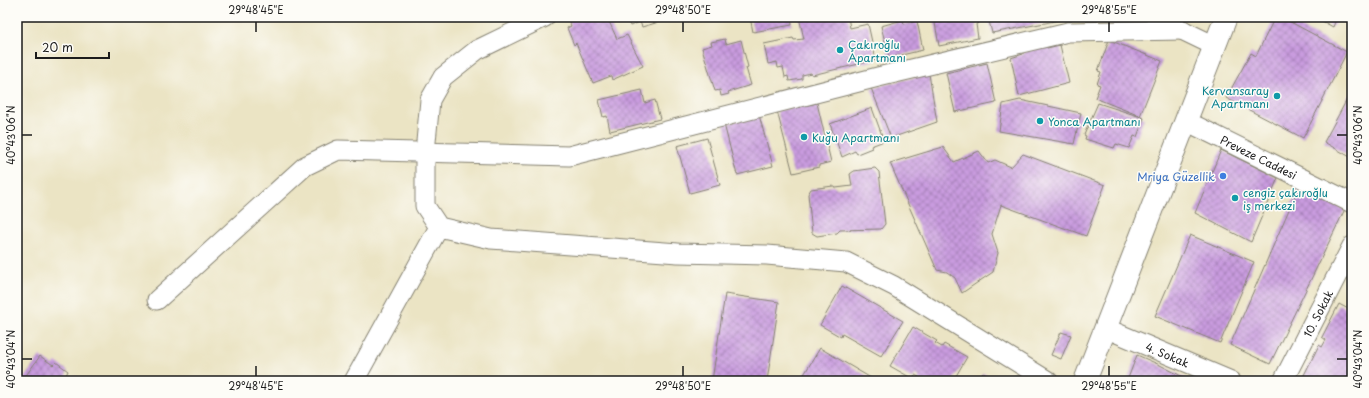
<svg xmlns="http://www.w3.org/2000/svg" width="1369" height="398" viewBox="0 0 1369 398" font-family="'Playpen Sans',sans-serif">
<defs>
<pattern id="building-cross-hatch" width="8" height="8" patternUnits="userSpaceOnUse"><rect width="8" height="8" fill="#c99bdf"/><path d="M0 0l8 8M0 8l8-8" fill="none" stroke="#a27eb4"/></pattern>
</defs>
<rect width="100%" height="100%" fill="#fdfcf7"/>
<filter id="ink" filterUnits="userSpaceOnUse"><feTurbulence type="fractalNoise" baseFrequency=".025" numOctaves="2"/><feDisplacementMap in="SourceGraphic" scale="8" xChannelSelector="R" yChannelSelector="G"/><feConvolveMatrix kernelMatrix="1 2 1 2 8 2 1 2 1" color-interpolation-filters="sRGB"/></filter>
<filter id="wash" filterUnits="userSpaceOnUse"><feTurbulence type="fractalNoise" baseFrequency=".012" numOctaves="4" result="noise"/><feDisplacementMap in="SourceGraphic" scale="16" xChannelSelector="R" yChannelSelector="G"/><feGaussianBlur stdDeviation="0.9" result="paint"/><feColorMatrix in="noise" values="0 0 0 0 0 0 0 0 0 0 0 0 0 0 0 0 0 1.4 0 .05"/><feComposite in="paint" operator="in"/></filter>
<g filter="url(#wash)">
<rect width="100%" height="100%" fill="#ebe4c4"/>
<g id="blocks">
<!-- building -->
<g fill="url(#building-cross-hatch)">
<polygon points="567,17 607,17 617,39 627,35 643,66 612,80 611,76 593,83 576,43 574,45 567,28 571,26"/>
<polygon points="626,17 668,17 669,19 642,27 640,22 630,26"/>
<polygon points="750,17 791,17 792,25 753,32"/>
<polygon points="799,17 848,17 850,28 868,24 876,60 812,75 811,73 802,75 802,79 789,81 788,76 785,77 783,67 778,68 777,62 768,64 764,44 793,38 794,40 804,39"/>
<polygon points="934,17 977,17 979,23 976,24 978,38 939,46"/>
<polygon points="988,17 1066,17 1066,19 992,33"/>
<polygon points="1275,17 1281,17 1347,52 1303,138 1226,98 1251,53 1256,56"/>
<polygon points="1315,17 1337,17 1333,27"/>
<polygon points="903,20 904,24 917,21 923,50 889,58 881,26"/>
<polygon points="725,39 726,44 741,40 748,67 746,68 751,85 728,92 729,94 721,96 720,90 715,91 702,48 712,45 711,42"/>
<polygon points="1109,40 1162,61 1140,116 1095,98 1100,85 1097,84 1101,72 1098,71"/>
<polygon points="1060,45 1069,83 1019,96 1011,58 1023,54 1023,52 1047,46 1047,48"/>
<polygon points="987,63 996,103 955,112 946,73"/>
<polygon points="929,74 937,122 891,138 871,88"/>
<polygon points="642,90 645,103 655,100 660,119 610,131 607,116 603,117 599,100"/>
<polygon points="1352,90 1352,158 1324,142"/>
<polygon points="1020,100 1081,113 1074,144 999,131 1003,104"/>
<polygon points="817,103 831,162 819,165 819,167 793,173 777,111 804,104 804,106"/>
<polygon points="1098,103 1144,118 1137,137 1134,136 1129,148 1116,144 1114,148 1085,139 1086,136 1084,135"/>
<polygon points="872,108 884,141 871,146 872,148 857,154 855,151 842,157 830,124"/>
<polygon points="759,115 773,166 737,175 724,124"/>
<polygon points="707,138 720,185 690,193 677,146"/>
<polygon points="943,147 954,162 979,151 988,163 995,160 1011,167 1023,154 1105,185 1086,236 1001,205 992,234 998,253 993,272 962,293 955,278 947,272 937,270 890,163"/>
<polygon points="1221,150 1278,178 1251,242 1195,213"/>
<polygon points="875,168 879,172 885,224 881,229 840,230 837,233 817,236 812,233 808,194 811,189 833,186 836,188 852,186 850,174 854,171"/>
<polygon points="1298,189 1345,209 1270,364 1230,345"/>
<polygon points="1190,235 1254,262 1220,343 1155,316"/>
<polygon points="842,286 903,321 881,356 842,334 841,337 820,325"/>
<polygon points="725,294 779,302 767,381 712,381"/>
<polygon points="1339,304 1352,311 1352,381 1301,381 1319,345 1322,347 1326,340 1322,337"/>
<polygon points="913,327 937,341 935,343 942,347 944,344 967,357 953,381 917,381 919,377 915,375 913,379 890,366"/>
<polygon points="1061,332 1071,335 1061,359 1051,355"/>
<polygon points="820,348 876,381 800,381"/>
<polygon points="1137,355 1160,365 1191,381 1127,381"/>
<polygon points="40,356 53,365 56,362 68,371 66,375 73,380 75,376 83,381 22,381"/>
<polygon points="983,373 995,381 978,381"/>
</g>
</g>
</g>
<g filter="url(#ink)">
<use href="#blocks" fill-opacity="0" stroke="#848070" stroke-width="1"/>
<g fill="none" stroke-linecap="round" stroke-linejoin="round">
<!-- street casing -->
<g stroke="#848070" stroke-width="21">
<g id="street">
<polyline points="545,17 477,50 443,77 430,100 425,152 425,206 439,227 491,239 678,253 767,255 846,262 894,286 1048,381"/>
<polyline points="1155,17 1215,46"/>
<path id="s1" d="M1186,121L1352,203"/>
<polyline points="157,300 305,166 338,150 569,156 878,77 1068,32 1183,30"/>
<path id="s2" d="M1105,328L1231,381"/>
<polyline points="354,381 439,227"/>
<path id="s3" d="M1283,381L1352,246"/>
</g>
</g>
<!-- secondary casing -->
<g stroke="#848070" stroke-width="24">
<polyline id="secondary" points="1085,381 1226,17"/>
</g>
<!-- street -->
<use href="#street" stroke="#fff" stroke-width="19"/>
<!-- secondary -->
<use href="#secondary" stroke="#fff" stroke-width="22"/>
</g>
</g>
<!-- ticks -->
<path fill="none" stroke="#1c1c1c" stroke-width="1.5" d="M256,22V32M683,22V32M1109,22V32M22,135H32M1337,135H1347M22,359H32M1337,359H1347M256,366V376M683,366V376M1109,366V376"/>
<!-- markers -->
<g fill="#0f9aa8" stroke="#fdfcf7" stroke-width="1.5">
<circle cx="840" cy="50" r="4"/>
<circle cx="1277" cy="96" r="4"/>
<circle cx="1040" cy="121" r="4"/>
<circle cx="804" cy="137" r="4"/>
<circle cx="1235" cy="198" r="4"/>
</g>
<circle fill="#3f7fe0" stroke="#fdfcf7" stroke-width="1.5" cx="1223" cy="176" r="4"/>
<g text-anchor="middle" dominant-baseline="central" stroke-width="3" stroke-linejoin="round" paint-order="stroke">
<!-- culture labels -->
<g font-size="11" fill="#0d838f" stroke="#fdfcf7" text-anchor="start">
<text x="848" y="44">Çakıroğlu<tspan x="848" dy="13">Apartmanı</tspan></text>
<text x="1269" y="90" text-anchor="end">Kervansaray<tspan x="1269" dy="13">Apartmanı</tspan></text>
<text x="1048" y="121">Yonca Apartmanı</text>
<text x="812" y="137">Kuğu Apartmanı</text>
<text x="1243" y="192">cengiz çakıroğlu<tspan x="1243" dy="13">iş merkezi</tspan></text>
</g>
<!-- street labels -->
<g font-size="11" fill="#1c1c1c" stroke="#fdfcf7">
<text stroke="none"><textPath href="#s1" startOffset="81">Preveze Caddesi</textPath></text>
<text stroke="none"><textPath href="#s3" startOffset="76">10. Sokak</textPath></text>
<text stroke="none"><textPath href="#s2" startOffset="68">4. Sokak</textPath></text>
</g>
<!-- shop labels -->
<g font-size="11" fill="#366cbe" stroke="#fdfcf7" text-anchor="end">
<text x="1215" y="176">Mriya Güzellik</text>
</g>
</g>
<!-- margin -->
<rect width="1369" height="398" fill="none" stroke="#fdfcf7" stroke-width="44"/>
<!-- scale -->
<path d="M36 52v6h73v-6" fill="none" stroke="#1c1c1c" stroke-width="2"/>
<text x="42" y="52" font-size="12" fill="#1c1c1c" stroke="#fdfcf7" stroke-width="3" paint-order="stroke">20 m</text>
<rect x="22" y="22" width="1325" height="354" fill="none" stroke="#1c1c1c" stroke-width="1.5"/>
<g font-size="10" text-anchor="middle" fill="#1c1c1c">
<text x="256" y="14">29°48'45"E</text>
<text x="683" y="14">29°48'50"E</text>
<text x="1109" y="14">29°48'55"E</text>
<text transform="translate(11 135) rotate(-90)" y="4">40°43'06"N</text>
<text transform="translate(1358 135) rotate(-90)" y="4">40°43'06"N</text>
<text transform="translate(11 359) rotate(-90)" y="4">40°43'04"N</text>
<text transform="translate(1358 359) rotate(-90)" y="4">40°43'04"N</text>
<text x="256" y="390">29°48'45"E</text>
<text x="683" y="390">29°48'50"E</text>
<text x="1109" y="390">29°48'55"E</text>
</g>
</svg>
